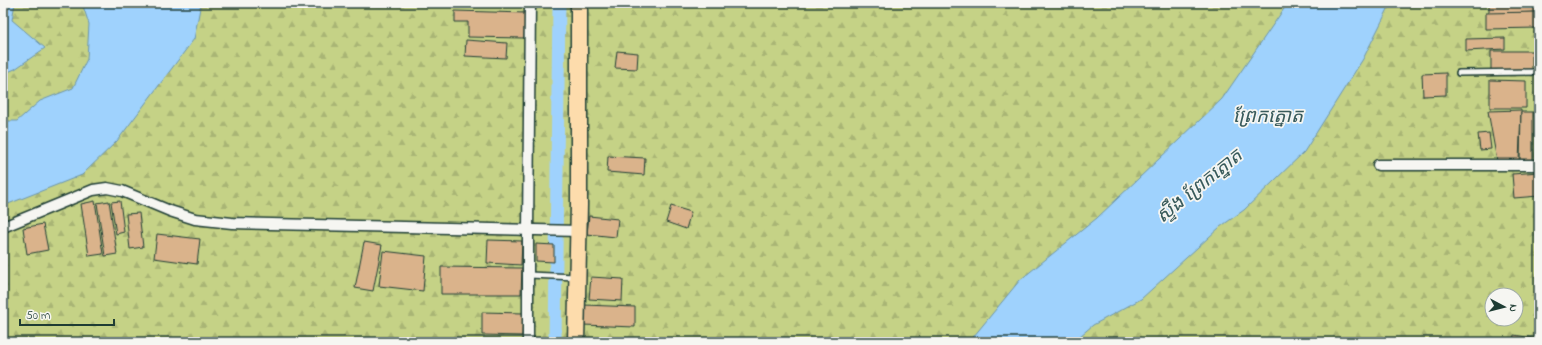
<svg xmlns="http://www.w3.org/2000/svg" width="1542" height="345" viewBox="0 0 1542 345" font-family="'Indie Flower','Noto Sans Khmer',sans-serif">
<defs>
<pattern id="forest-firs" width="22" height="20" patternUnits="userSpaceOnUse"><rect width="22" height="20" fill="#c5d286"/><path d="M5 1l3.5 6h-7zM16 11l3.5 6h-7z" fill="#a9b574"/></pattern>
</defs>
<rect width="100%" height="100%" fill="#eee2d3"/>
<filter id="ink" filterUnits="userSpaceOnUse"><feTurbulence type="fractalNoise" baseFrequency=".025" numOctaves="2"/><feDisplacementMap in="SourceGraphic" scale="8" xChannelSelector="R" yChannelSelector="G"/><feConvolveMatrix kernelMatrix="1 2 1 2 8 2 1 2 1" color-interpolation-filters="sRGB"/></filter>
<g filter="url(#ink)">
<!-- forest -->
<path fill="url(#forest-firs)" stroke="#72885d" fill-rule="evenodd" d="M3,3H1539V342H3ZM1492,295H1516V319H1492Z"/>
<!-- water -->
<g fill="#9fd2fd" stroke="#6c96ad">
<polygon points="3,3 15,3 12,20 45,48 15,69 3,74"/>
<polygon points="82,3 201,3 194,39 117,141 82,175 3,206 3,121 17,121 40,101 73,88 87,59 89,24"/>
<polygon points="1288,3 1391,3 1363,59 1304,152 1244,210 1220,227 1141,299 1093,325 1073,342 969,342 1020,280 1097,218 1222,99"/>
</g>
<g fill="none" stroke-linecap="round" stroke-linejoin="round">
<!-- canal -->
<polyline stroke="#9fd2fd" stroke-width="13" points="555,342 559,3"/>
</g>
<!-- building -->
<g fill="#dab38b" stroke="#1f3d34">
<polygon points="1489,3 1537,3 1537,12 1489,14"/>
<polygon points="455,11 525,13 524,38 468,37 468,22 455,22"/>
<polygon points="1537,12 1538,28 1486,29 1486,13"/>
<polygon points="1505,38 1505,49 1466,51 1466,39"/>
<polygon points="466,40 507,43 506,58 465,56"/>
<polygon points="617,51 638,53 637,69 615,68"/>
<rect x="1491" y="51" width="41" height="19"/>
<polygon points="1446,73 1446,95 1423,96 1422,74"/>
<polygon points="1490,80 1526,81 1526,108 1490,108"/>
<polygon points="1521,110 1519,162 1497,161 1488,111"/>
<polygon points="1521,112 1533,112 1533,161 1520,162"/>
<polygon points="1489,133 1491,149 1480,150 1478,134"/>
<polygon points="608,156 645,158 644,175 607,172"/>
<polygon points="1539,172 1539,196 1514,198 1512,174"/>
<polygon points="95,201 103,254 89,256 81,204"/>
<polygon points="109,201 117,254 105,256 97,203"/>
<polygon points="120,201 124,232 116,234 111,202"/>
<polygon points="671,206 691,212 686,229 666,222"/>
<polygon points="139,213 143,247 130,249 126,214"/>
<polygon points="589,216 618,219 616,237 587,234"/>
<polygon points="43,224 48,250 27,254 23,228"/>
<polygon points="157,234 200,239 197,264 154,258"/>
<polygon points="488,240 522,241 521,265 487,263"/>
<polygon points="364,242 382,245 373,291 355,288"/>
<polygon points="536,244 554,245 554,262 536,261"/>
<polygon points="383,251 426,256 423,291 379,286"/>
<polygon points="441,267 522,268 521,294 441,294"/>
<polygon points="591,277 623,279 622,301 589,299"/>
<polygon points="584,305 635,307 635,327 583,325"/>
<polygon points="482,312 523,313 522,336 482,335"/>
<polygon points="1514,335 1539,339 1539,342 1513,342"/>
</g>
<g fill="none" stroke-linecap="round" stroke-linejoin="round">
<!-- lane casing -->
<g stroke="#1f3d34" stroke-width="8">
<g id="lane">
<polyline points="1459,73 1539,72"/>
<polyline points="529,275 576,277"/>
</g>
</g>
<!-- street casing -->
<g stroke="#1f3d34" stroke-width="13">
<g id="street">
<polyline points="1378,165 1539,165"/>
<polyline points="3,227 93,190 107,188 122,191 170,211 195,219 232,223 579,231"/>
<polyline points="528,342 528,231 530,3"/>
</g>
</g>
<!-- primary casing -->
<g stroke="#1f3d34" stroke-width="19">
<polyline id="primary" points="576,342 579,205 579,3"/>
</g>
<!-- lane -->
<use href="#lane" stroke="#f6f6f2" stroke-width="5"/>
<!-- street -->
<use href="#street" stroke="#f6f6f2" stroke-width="10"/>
<!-- primary -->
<use href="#primary" stroke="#fddcac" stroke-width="16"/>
</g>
</g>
<g text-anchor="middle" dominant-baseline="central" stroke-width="3.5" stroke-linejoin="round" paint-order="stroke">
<!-- water labels -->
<g font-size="19" font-style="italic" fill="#395b5c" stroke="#f6f6f2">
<text x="1268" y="117">ព្រែកត្នោត</text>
<text transform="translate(1200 187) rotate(-39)">ស្ទឹង ព្រែកត្នោត</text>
</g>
</g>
<!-- margin -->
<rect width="1542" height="345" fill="none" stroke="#f6f6f2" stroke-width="16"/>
<rect x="8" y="8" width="1526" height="329" fill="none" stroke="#1f3d34" stroke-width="1.5" filter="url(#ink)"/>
<!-- north arrow -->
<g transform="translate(1504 307) rotate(97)"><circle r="19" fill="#f6f6f2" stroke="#a0aca6"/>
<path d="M0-3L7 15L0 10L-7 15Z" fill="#1f3d34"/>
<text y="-6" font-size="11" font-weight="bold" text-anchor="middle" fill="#1f3d34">N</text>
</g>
<!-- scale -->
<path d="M20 319v6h94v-6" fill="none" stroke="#1f3d34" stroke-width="2"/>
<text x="26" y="319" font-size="12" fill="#1f3d34" stroke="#f6f6f2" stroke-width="3" paint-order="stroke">50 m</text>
</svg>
